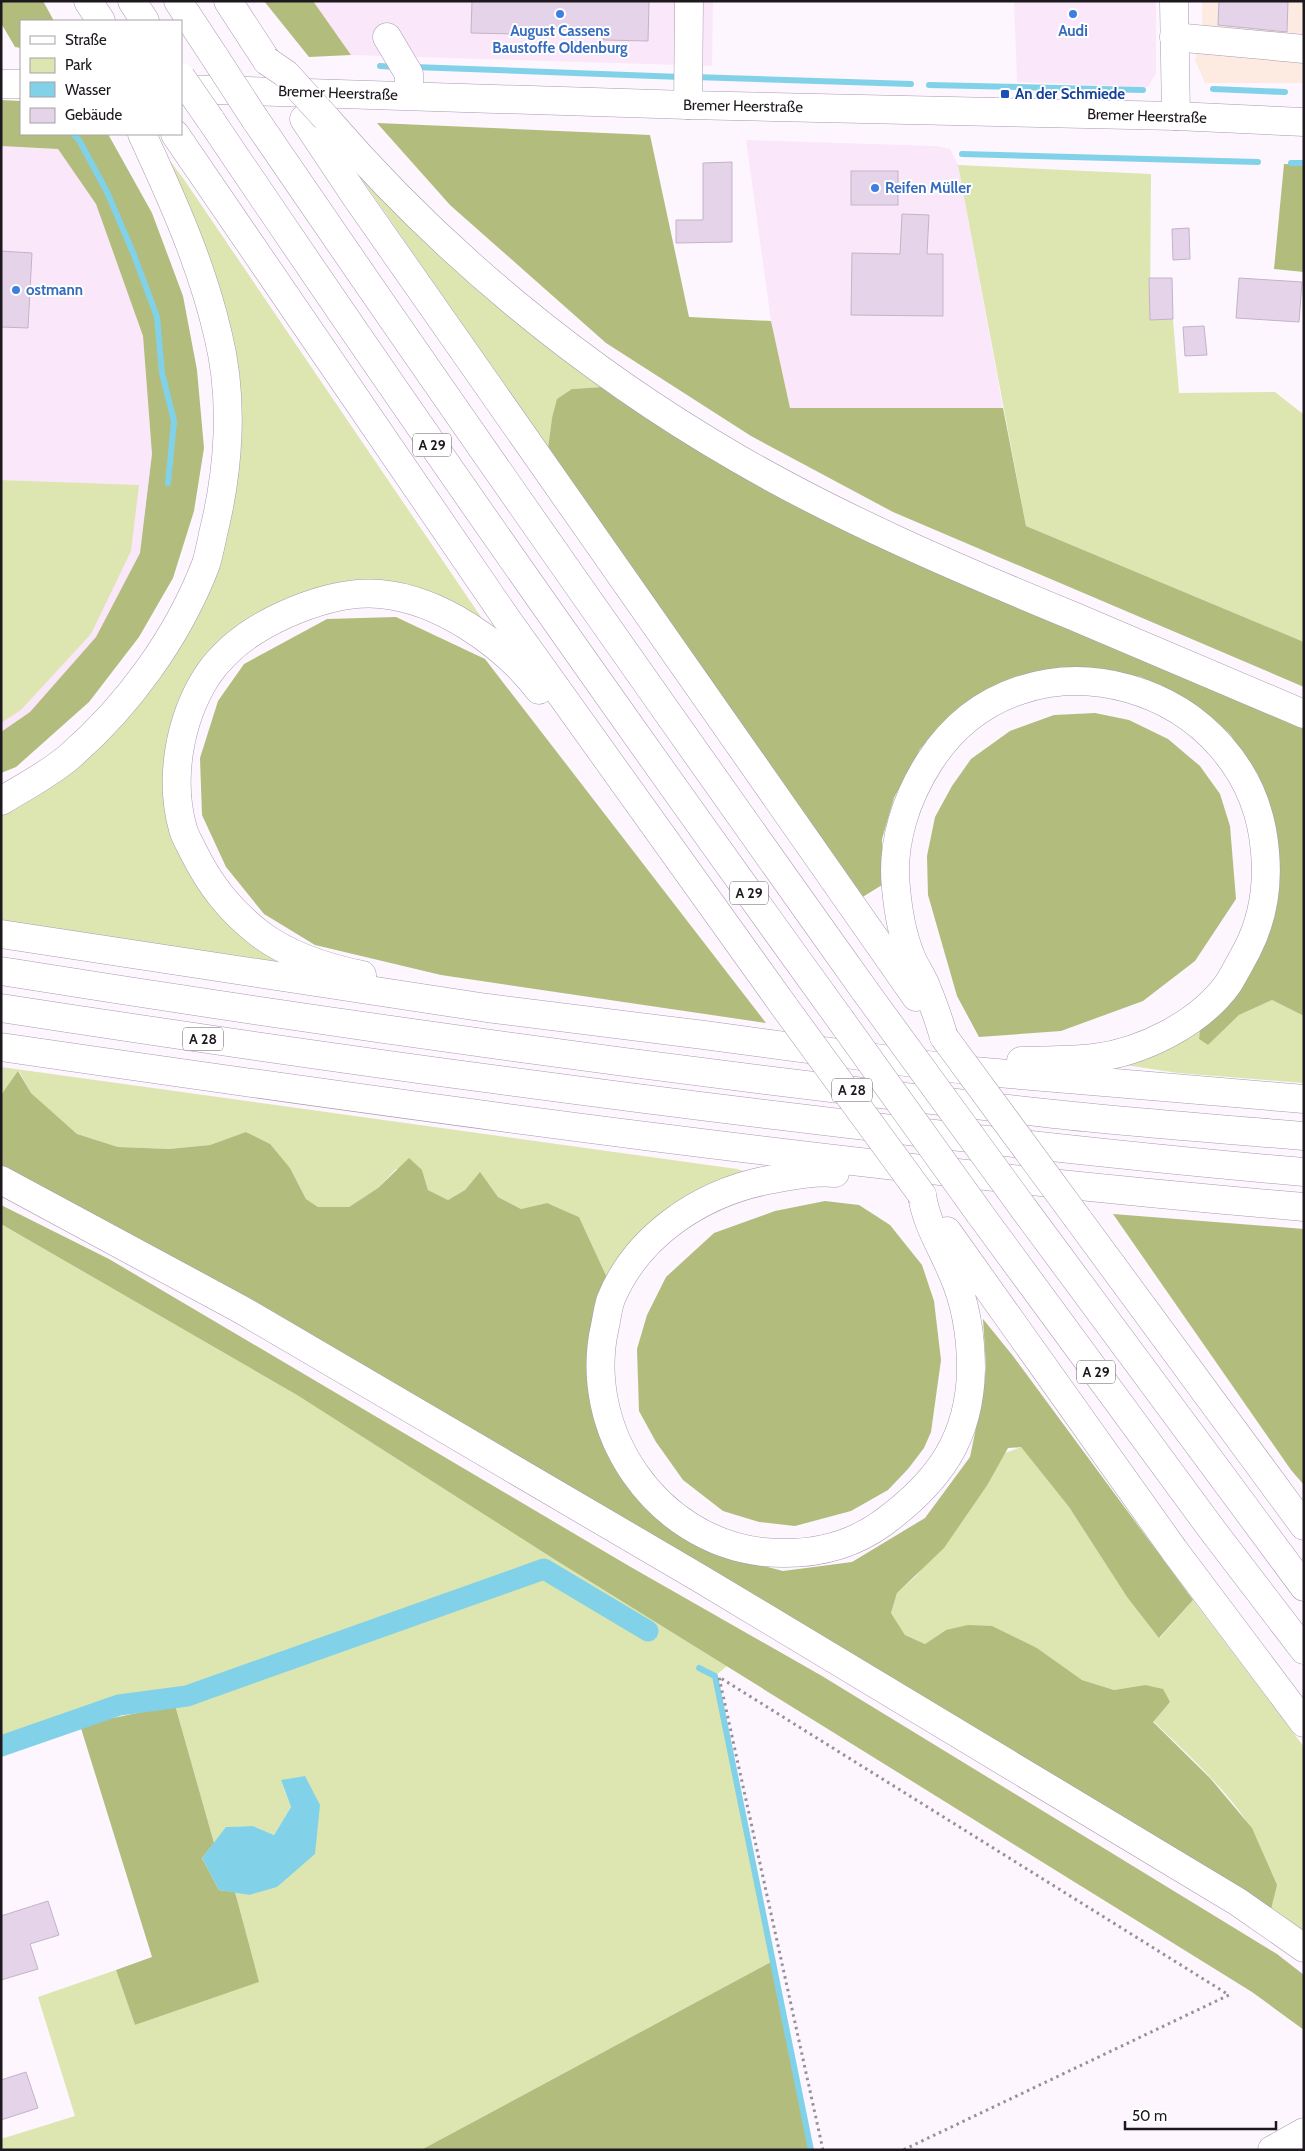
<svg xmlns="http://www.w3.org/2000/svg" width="1305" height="2151" viewBox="0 0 1305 2151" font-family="Cabin,sans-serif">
<rect width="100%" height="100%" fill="#fdf6ff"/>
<!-- commercial -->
<g fill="#fae8fa">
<polygon points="313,1 713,1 712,66 351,55"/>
<polygon points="1014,1 1156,1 1156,73 1148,87 1017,82"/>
<polygon points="746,140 936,146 950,149 958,165 1003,408 790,408 771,321"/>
<polygon points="1,146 58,149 96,204 143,336 152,454 140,553 96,637 30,712 1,732 1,723 21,710 91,634 139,486 1,480"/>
</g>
<!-- industrial -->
<polygon fill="#fdebe1" points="1202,1 1304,1 1304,83 1205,83 1195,60 1202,29"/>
<!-- green -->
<g fill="#dde6b0">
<polygon points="156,142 185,181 481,617 493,631 420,591 244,625 165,792 280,962 1,922 1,810 145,695 237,454"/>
<polygon points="958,165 1151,174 1150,319 1173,319 1179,393 1275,392 1303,414 1304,642 1026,526"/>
<polygon points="361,178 603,387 572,389 552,418 548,448"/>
<polygon points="1,480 139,485 131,551 91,634 21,710 1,723"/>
<polygon points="1272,1000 1304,1016 1304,1083 1178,1073 1125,1065 1173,1046 1200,1030 1199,1039 1208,1045 1239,1015"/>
<polygon points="1,1067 737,1169 747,1172 610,1284 579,1217 547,1203 521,1209 498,1197 480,1173 465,1190 448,1200 428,1190 422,1170 396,1169 378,1188 349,1207 318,1207 306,1199 290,1168 247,1132 210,1145 169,1149 118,1147 77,1134 31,1093 19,1071 1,1095"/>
<polygon points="1,1224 297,1395 557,1561 727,1666 715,1676 771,1962 421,2150 1,2150 1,2139 75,2116 38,1997 116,1970 135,2025 258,1982 235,1892 249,1895 315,1854 281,1781 291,1807 274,1835 253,1826 227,1827 214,1843 175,1705 174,1692 120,1697 1,1740"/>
<path d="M1021,1447L1069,1507L1127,1597L1160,1638L1193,1600L1304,1747V1933L1271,1909C1268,1891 1267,1873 1263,1856C1253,1812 1186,1753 1153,1721L1170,1702L1145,1685L1114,1690L1082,1680L1037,1648L946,1630L925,1644L905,1635L891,1613L897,1593L916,1576L988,1484L1005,1453Z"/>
</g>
<!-- forest -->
<g fill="#b2bc7c">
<polygon points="1,1 43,1 54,21 21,21 21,48 15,47 1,23"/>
<polygon points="264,1 313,1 351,55 309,57"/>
<polygon points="1,100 21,101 21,134 108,134 152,213 183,296 197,370 204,448 194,511 173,578 139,637 89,702 16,767 1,773 1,732 30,712 96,637 140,553 152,454 143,336 96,204 58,149 1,146"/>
<polygon points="377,123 650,135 689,317 771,321 790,408 1003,408 1026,526 1304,642 1304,687 893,512 751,436 606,343 450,205"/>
<polygon points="1284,164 1304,165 1304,272 1274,269"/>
<polygon points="603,387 1149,662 1304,728 1304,1016 1272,1000 1239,1015 1208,1045 1199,1039 1200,1030 1237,994 1265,943 1279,889 1279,866 1277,832 1268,799 1257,775 1230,734 1212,718 1177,694 1141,677 1087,667 1037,671 995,686 961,707 920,749 894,798 882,839 882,885 861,898 548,448 552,418 557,399 572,389"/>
<polygon points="396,617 485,659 766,1023 441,975 315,945 264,914 226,867 202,815 200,758 218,701 244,664 327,619"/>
<polygon points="1095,713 1129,720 1168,739 1200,766 1220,794 1230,826 1236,899 1195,961 1143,1001 1061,1031 979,1037 957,996 928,895 927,856 935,817 952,786 971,759 1010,731 1054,715"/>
<polygon points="18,1071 31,1093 77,1134 118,1147 169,1149 210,1145 246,1132 270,1144 290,1168 306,1199 318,1207 349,1207 378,1188 409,1158 422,1170 428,1190 448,1200 465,1190 480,1172 498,1197 521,1209 547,1203 579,1217 610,1284 590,1338 587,1365 592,1412 605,1450 634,1494 667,1526 710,1552 783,1571 852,1562 925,1518 970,1457 983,1394 986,1367 983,1319 1013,1356 1193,1600 1159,1638 1127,1597 1069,1507 1021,1447 1008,1448 988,1484 944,1548 897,1593 891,1613 905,1635 925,1644 946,1630 968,1625 992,1626 1037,1648 1082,1680 1114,1690 1145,1685 1163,1689 1170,1702 1153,1722 1210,1778 1252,1828 1277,1885 1271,1909 245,1298 1,1166 1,1095"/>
<polygon points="825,1201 859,1205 890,1225 922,1265 934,1301 941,1360 931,1432 924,1448 908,1469 888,1490 851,1511 795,1526 759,1522 723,1511 683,1480 656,1442 639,1411 637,1349 647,1315 666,1277 714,1233 775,1211"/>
<polygon points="1,1205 109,1259 629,1566 822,1676 1277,1954 1304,1975 1304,2030 1252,1992 557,1561 297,1395 1,1224"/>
<polygon points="1113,1214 1304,1229 1304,1485 1291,1470"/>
<polygon points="175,1705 214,1843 202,1858 219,1890 235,1892 259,1982 135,2025 116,1970 152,1957 80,1725"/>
<polygon points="771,1962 810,2150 421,2150"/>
</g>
<!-- water -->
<polygon fill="#81d2e9" points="305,1776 320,1805 315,1854 277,1887 249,1895 219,1890 202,1858 226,1827 253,1826 274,1835 291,1807 281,1780"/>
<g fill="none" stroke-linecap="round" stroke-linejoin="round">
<!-- stream -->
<g stroke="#81d2e9" stroke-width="6">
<polyline points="380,66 396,67"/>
<polyline points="414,67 681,77"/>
<polyline points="694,77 911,84"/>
<polyline points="929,85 1143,90"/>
<polyline points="1213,89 1285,92"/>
<polyline points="73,134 79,140 107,192 134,255 157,317 162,373 174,421 168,483"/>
<polyline points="962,154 1258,162"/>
<polyline points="1291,163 1304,163"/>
<polyline points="699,1668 715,1676 811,2150"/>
</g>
<!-- canal -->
<polyline stroke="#81d2e9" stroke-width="21" points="1,1746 119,1705 187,1696 544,1569 648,1631"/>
</g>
<!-- building -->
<g fill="#e5d4e9" stroke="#c4b3c8">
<polygon points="472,1 649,1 648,41 603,40 604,31 516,27 515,34 471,33"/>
<polygon points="1219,1 1288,1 1287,32 1218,25"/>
<polygon points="732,162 732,242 676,243 676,220 703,220 703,163"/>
<rect x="851" y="171" width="47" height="34"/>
<polygon points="902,214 929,215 927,254 943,254 943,316 851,315 852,253 900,254"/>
<polygon points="1189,228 1190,259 1173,260 1172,229"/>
<polygon points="1,251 32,253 28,328 1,327"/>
<polygon points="1149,278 1172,278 1173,319 1150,320"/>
<polygon points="1239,278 1302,282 1299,322 1236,318"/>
<polygon points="1204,326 1207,355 1185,356 1183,327"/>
<polygon points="48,1901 59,1935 30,1944 38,1969 1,1980 1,1916"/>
<polygon points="26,2072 38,2108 1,2120 1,2080"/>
</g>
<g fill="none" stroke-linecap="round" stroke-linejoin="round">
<!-- minor casing -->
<g stroke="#a999ad" stroke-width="29">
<g id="minor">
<polyline points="1174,1 1176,116"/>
<polyline points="387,37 409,74 409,95"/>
<polyline points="1174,37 1304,49"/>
<polyline points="688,105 689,1"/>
<polyline points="1272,2150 1304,2132"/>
</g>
</g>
<!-- major casing -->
<g stroke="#a999ad" stroke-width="29">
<g id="major">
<polyline points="1,84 21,84"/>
<polyline points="181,89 688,105 1176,116 1304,122"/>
</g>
</g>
<!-- highway casing -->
<g stroke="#a999ad" stroke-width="29">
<g id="highway">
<polyline points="88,1 101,21"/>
<polyline points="132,1 145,21"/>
<polyline points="178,1 216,59"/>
<polyline points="228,1 267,61"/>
<path d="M326,118C442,253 583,369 737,458C844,520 959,569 1073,616C1150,648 1227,681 1304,714"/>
<path d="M210,119C415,423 625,722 840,1019"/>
<path d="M255,119C455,412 659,702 865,991"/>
<polyline points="304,119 356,197 916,997"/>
<polyline points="175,134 506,618 786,1009"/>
<path d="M1,801C24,787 49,774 69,757C128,706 178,637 206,564C209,554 211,544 213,534C229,470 234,399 218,335C202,265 172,199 142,134"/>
<polyline points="1,934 487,1008 704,1035 973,1071 1304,1099"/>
<path d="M1,971C351,1027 702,1075 1054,1114C1137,1123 1221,1129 1304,1136"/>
<path d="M362,975C328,968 288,955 260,934C229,910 210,885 193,851C190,844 185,837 183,829C169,780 179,720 207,676C226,648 253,629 284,615C313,602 347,591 380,594C439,599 504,644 539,690"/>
<path d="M1,1008C306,1055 610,1097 917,1132C1046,1147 1174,1161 1304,1172"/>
<path d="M944,1037C939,1021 934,1005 927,989C923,977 914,966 910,954C902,934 898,910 896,888C891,844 906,798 930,761C1024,616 1252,682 1265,852C1268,885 1263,919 1247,950C1241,961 1235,973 1228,984C1199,1024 1142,1052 1094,1058C1070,1061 1045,1060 1021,1061"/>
<path d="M1,1047C434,1110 868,1170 1304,1207"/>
<path d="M835,1173C811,1171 786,1177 763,1181C699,1195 637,1236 611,1299C608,1307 607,1317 605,1326C581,1430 656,1540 763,1552C806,1556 849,1548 884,1522C938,1482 970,1439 971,1369C971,1336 966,1303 952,1272C941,1246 926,1223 922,1195"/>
<polyline points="1,1180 242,1310 701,1579 1238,1902 1304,1948"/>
<polyline points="1024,1209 1304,1587"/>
<polyline points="980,1214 1213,1531 1304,1650"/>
<polyline points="1078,1219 1304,1526"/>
<polyline points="947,1231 1174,1550 1304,1723"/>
</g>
</g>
<!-- path -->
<polyline stroke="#979099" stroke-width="3" stroke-dasharray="2.5 4" stroke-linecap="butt" points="823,2150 719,1677 1229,1995 903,2150"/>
<!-- minor -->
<use href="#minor" stroke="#fff" stroke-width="28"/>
<!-- major -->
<use href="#major" stroke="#fff" stroke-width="28"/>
<!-- highway -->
<use href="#highway" stroke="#fff" stroke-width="28"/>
<!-- highway-bridge casing -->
<g stroke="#a999ad" stroke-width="29" stroke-linecap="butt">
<g id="highway-bridge">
<polyline points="216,59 255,119"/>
<polyline points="267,61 286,74 326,118"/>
<polyline points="181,77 210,119"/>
<polyline points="865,991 1024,1209"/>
<polyline points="786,1009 922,1195"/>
<polyline points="840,1019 980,1214"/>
<polyline points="944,1037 1078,1219"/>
</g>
</g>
<!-- highway-bridge -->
<use href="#highway-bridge" stroke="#fff" stroke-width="28"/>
</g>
<!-- markers -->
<g fill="#3f7fe0" stroke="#fff" stroke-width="2">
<circle cx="560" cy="14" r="5"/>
<circle cx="1073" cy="14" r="5"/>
<circle cx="875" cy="188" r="5"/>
<circle cx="16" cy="290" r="5"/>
</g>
<rect fill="#1a4fb4" stroke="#fff" stroke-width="2" x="1000" y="89" width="10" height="10" rx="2.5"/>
<g text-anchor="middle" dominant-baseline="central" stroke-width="4" stroke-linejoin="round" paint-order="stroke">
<!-- shield labels -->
<g fill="#fff" stroke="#615d62" stroke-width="1">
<rect x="413" y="433.5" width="38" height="23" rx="4"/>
<rect x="730" y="881.5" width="38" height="23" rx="4"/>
<rect x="183" y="1027.5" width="40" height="23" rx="4"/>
<rect x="832" y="1078.5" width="40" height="23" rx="4"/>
<rect x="1077" y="1360.5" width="38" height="23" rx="4"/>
</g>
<g font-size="14" font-weight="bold" fill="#1d171e">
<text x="432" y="445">A 29</text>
<text x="749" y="893">A 29</text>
<text x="203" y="1039">A 28</text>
<text x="852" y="1090">A 28</text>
<text x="1096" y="1372">A 29</text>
</g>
<!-- shop labels -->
<g font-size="15" font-weight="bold" fill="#366cbe" stroke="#fff">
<text x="560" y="31">August Cassens<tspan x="560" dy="17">Baustoffe Oldenburg</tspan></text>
<text x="1073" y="31">Audi</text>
<text x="885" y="188" text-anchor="start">Reifen Müller</text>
<text x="26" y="290" text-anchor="start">ostmann</text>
</g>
<!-- street labels -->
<g font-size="15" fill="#1d171e" stroke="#fff">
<text transform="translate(338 93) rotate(2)">Bremer Heerstraße</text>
<text transform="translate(743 106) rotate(1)">Bremer Heerstraße</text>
<text transform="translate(1147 116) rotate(2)">Bremer Heerstraße</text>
</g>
<!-- transit labels -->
<g font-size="15" font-weight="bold" fill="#164399" stroke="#fff" text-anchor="start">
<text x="1015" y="94">An der Schmiede</text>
</g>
</g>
<!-- border -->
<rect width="1305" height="2151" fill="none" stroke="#1d171e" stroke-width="5"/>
<!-- legend -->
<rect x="20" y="20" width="162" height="115" fill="#ffffff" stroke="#a5a2a5"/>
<rect x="30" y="36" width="25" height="8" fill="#ffffff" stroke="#a5a2a5"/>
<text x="65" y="45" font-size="15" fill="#1d171e">Straße</text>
<rect x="30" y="58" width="25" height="15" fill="#dde6b0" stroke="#a5a2a5"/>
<text x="65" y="70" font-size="15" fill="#1d171e">Park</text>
<rect x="30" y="82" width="25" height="15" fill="#81d2e9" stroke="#a5a2a5"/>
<text x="65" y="95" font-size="15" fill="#1d171e">Wasser</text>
<rect x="30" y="108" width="25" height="15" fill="#e5d4e9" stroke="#a5a2a5"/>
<text x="65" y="120" font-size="15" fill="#1d171e">Gebäude</text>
<!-- scale -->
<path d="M1125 2121v8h151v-8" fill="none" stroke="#1d171e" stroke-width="2.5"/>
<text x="1132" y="2121" font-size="15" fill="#1d171e" stroke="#ffffff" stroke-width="4" paint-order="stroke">50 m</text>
</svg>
